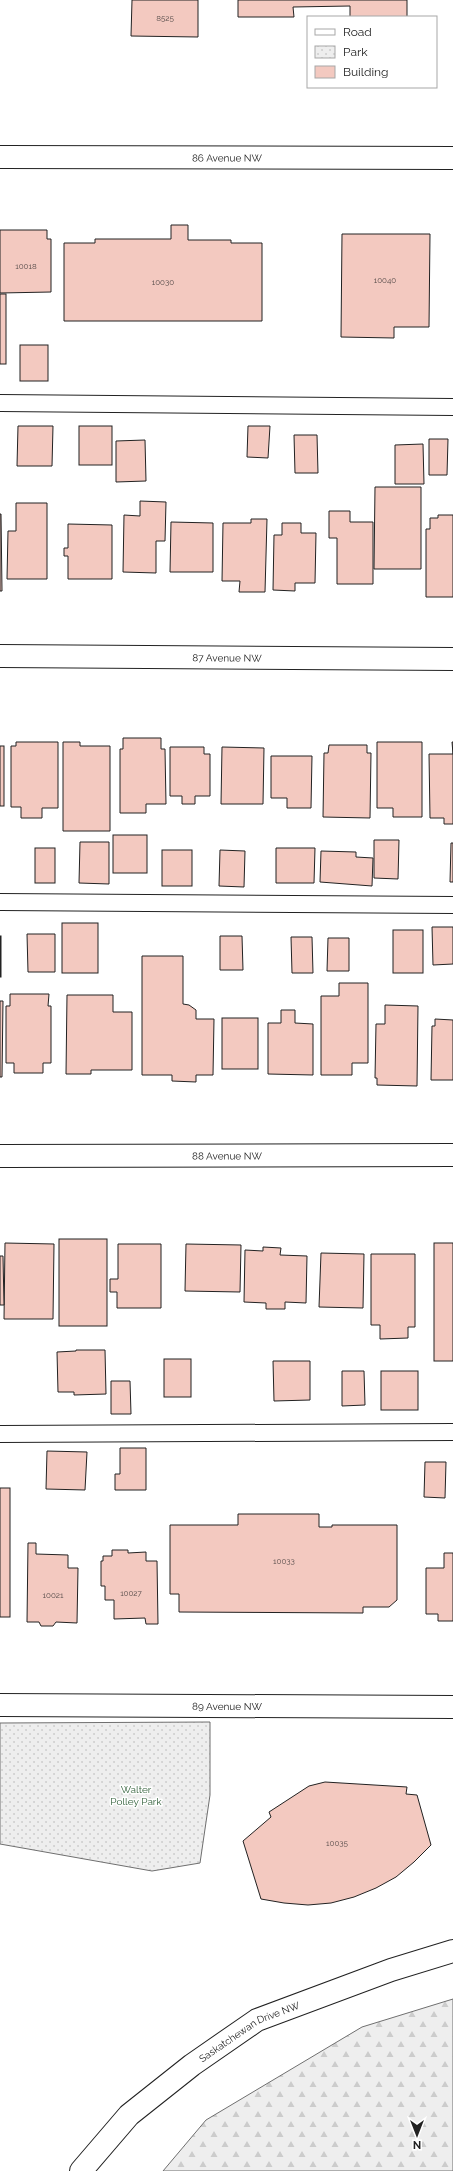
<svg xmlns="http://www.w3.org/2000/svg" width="453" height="2171" viewBox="0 0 453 2171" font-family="Raleway,sans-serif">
<defs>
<pattern id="forest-firs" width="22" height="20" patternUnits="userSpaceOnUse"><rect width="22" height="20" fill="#eee"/><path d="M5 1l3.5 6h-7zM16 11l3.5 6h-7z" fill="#ccc"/></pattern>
<pattern id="park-dots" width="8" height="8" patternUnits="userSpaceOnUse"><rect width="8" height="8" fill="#eee"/><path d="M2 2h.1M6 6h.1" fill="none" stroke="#ccc" stroke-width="1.8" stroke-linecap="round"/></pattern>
</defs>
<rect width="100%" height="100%" fill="#fff"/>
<!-- forest -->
<polygon fill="url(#forest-firs)" stroke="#6f6f6f" points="453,1999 453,2171 163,2171 206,2120 362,2027"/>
<!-- park -->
<polygon fill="url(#park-dots)" stroke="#6f6f6f" points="210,1722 210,1795 200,1863 152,1871 0,1844 0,1723"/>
<!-- building -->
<g fill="#f3c9c0" stroke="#222">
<polygon points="132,0 198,0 198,37 131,36"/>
<polygon points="238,0 407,0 407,17 350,17 350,6 293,7 294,17 238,17"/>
<polygon points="171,225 188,225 188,240 231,240 231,243 262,243 262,321 64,321 64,243 95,243 95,239 171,239"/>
<polygon points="0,230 47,230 47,239 51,239 51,292 0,293"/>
<polygon points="342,234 430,234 429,327 394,327 394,338 341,337"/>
<rect x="0" y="294" width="6" height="70"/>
<rect x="20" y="345" width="28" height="36"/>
<polygon points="18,426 53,426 52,466 17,466"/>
<rect x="79" y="426" width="33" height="39"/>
<polygon points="248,426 270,426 268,458 247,457"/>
<polygon points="294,435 317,435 318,473 295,473"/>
<polygon points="429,439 448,439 447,475 429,475"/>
<polygon points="145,440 146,481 116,482 116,441"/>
<polygon points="423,444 424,484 395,484 395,445"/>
<polygon points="375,487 421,487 421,569 374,569"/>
<polygon points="140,501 166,502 165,541 156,541 156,573 123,572 124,515 140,516"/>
<polygon points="16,503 47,503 47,579 7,579 8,531 16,531"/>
<polygon points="329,511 350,511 350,522 373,522 373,584 337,584 337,538 329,538"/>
<polygon points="0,514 1,514 2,591 0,591"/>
<polygon points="438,515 453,515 453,597 426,597 426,529 430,529 430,518 438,518"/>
<polygon points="251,519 267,519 265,592 239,592 240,581 222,581 223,523 251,523"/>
<polygon points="171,522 213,523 213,572 170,572"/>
<polygon points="282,523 301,523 301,533 316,533 315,583 295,583 295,591 273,590 274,535 282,535"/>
<polygon points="68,524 112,525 112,579 68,579 68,556 64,556 64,548 68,548"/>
<polygon points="123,738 161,738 161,749 165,749 166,804 146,804 146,813 120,813 120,749 123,749"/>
<polygon points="16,742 58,742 58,808 42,808 42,818 21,818 21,807 11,807 11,746 16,746"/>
<polygon points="63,742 80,742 80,746 110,746 110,831 63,831"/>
<polygon points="377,742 422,742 422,817 393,817 393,808 377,808"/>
<polygon points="452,742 453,742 453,824 444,824 444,818 430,818 429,754 453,754"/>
<polygon points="329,745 367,745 367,753 371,753 370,818 323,817 324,753 328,753"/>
<rect x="0" y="746" width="4" height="60"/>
<polygon points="170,747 204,747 204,754 210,754 210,796 195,796 195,804 182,804 182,796 170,796"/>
<polygon points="222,747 264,748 263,804 221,804"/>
<polygon points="271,756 312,756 311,808 287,808 287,798 271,798"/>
<rect x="113" y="835" width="34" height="38"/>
<polygon points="374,840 399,840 398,879 374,878"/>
<polygon points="80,842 109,842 109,884 79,883"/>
<polygon points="451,843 453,843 453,882 450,882"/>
<rect x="35" y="848" width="20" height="35"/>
<polygon points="276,848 315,848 314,883 276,883"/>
<rect x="162" y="850" width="30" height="36"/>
<polygon points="220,850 245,851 244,887 219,886"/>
<polygon points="321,851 356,852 356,857 373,858 372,886 320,882"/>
<rect x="62" y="923" width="36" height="50"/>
<polygon points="432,927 453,927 453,964 433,965"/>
<rect x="393" y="930" width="30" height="43"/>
<polygon points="27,934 55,934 55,972 28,972"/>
<rect x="0" y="936" width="1" height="41"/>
<polygon points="220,936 242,936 243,970 220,970"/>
<polygon points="291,937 312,937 313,973 292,973"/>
<polygon points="328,938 349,938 349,971 327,971"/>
<polygon points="142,956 183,956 183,1004 189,1005 196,1010 196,1019 214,1019 213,1075 196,1075 196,1082 172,1081 172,1075 142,1075"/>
<polygon points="339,983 368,983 368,1063 352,1063 352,1075 321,1075 321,996 339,996"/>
<polygon points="10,994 49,994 48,1006 51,1006 51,1063 43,1063 43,1073 14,1073 14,1063 6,1063 6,1006 10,1006"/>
<polygon points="67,995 113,995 113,1012 132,1012 132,1070 91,1070 91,1074 66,1074"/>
<polygon points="0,1001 3,1001 2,1077 0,1077"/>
<polygon points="385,1005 418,1006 417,1086 377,1085 377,1078 375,1078 376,1024 385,1024"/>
<polygon points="281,1010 295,1010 295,1023 313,1024 313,1075 268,1074 268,1023 281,1023"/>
<rect x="222" y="1018" width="36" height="51"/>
<polygon points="435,1019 453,1020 453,1080 431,1080 432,1026 435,1026"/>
<rect x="59" y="1239" width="48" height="87"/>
<polygon points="5,1243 54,1244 53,1319 4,1319"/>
<rect x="434" y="1243" width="19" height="118"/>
<polygon points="118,1244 161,1244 161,1308 117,1308 117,1292 110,1292 110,1279 118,1279"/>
<polygon points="186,1244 241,1245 240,1292 185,1291"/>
<polygon points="263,1247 281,1248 280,1255 307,1256 306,1303 285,1302 285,1309 266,1309 266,1303 244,1302 245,1250 263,1251"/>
<polygon points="321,1253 364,1254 363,1308 319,1307"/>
<polygon points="371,1254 415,1254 415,1327 408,1327 408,1338 380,1339 380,1325 371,1325"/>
<polygon points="0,1256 3,1256 4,1305 0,1305"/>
<polygon points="76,1350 105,1350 106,1394 74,1395 74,1392 58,1392 57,1352 76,1351"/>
<rect x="164" y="1359" width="27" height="38"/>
<polygon points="273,1361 310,1361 310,1400 274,1401"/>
<polygon points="342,1371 364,1371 365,1405 342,1406"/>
<rect x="381" y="1371" width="37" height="39"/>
<polygon points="111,1381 130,1381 131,1414 111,1414"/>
<polygon points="120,1448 146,1448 146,1490 115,1490 115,1474 120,1474"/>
<polygon points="47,1451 87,1452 85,1490 46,1489"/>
<polygon points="425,1462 446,1462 445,1498 424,1497"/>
<rect x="0" y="1488" width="10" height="129"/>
<polygon points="238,1514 319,1514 319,1527 332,1527 332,1525 397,1525 397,1600 389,1607 363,1607 363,1613 179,1612 179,1594 170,1594 170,1525 238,1525"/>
<polygon points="28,1543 36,1543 36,1554 68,1555 68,1568 78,1568 77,1623 56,1622 53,1626 41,1626 39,1622 27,1622"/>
<polygon points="112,1550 128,1550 128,1553 146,1552 146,1561 157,1561 158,1624 146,1624 145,1618 114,1619 114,1600 105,1600 105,1586 101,1586 101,1561 103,1561 103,1556 112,1556"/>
<polygon points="444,1553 453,1553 453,1621 438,1621 438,1614 426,1614 426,1568 444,1568"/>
<polygon points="325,1782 407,1787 406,1794 417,1795 431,1845 414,1862 396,1877 376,1888 354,1897 331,1903 308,1905 284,1903 261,1899 243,1841 271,1817 269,1812 309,1786"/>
</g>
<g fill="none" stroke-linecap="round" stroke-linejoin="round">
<!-- service casing -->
<g stroke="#222" stroke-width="18">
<g id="service">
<polyline points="0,403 453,407"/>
<polyline points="0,902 453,905"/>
<polyline points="0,1434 453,1432"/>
</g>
</g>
<!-- minor casing -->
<g stroke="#222" stroke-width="24">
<g id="minor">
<path id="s1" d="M0,157L453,158"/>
<path id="s2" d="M0,656L453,659"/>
<path id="s3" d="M0,1156L453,1155"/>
<path id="s4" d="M0,1705L453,1707"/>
</g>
</g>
<!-- secondary casing -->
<g stroke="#222" stroke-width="24">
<g id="secondary">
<path id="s5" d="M81,2171L129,2115L192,2065L257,2020L391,1970L453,1951"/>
</g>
</g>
<!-- service -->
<use href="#service" stroke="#fff" stroke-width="16"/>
<!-- minor -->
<use href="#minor" stroke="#fff" stroke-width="22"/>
<!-- secondary -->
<use href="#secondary" stroke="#fff" stroke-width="22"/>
</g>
<g text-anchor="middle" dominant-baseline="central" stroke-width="3" stroke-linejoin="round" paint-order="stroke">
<!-- number labels -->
<g font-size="8" fill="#564c4a">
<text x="165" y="18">8525</text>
<text x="26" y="266">10018</text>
<text x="385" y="280">10040</text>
<text x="163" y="282">10030</text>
<text x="284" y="1561">10033</text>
<text x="131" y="1593">10027</text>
<text x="53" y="1595">10021</text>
<text x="337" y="1843">10035</text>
</g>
<!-- street labels -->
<g font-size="10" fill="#222" stroke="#fff">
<text stroke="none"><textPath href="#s1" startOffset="227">86 Avenue NW</textPath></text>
<text stroke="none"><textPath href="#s2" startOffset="227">87 Avenue NW</textPath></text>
<text stroke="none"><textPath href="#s3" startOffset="227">88 Avenue NW</textPath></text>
<text stroke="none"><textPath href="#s4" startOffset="227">89 Avenue NW</textPath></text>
<text stroke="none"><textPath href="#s5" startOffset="221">Saskatchewan Drive NW</textPath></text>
</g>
<!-- park labels -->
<g font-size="10" fill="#2f5e38" stroke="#fff">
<text x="136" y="1789">Walter<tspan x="136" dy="12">Polley Park</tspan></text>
</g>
</g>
<!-- legend -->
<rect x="307" y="16" width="130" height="72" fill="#ffffff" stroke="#a7a7a7"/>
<rect x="315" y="29" width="20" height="6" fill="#ffffff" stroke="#a7a7a7"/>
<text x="343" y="36" font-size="12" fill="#222222">Road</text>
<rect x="315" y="46" width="20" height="12" fill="url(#park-dots)" stroke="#a7a7a7"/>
<text x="343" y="56" font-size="12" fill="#222222">Park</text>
<rect x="315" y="66" width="20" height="12" fill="#f3c9c0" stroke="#a7a7a7"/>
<text x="343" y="76" font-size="12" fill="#222222">Building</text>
<!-- north arrow -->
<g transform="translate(417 2135) rotate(180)" stroke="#ffffff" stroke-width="3" paint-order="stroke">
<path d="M0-3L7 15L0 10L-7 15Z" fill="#222222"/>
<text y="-6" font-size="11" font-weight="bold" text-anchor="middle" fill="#222222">N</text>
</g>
</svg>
